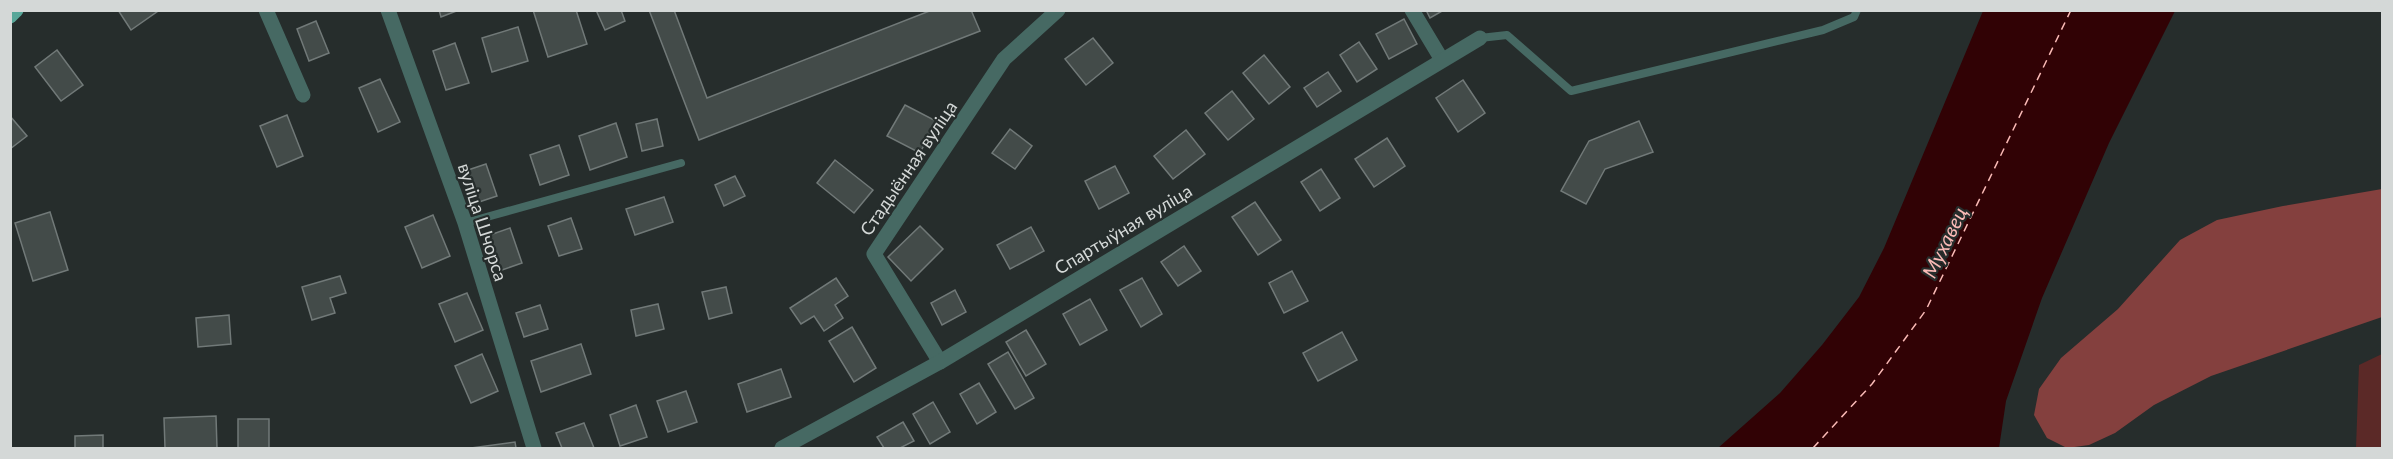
<svg xmlns="http://www.w3.org/2000/svg" width="2393" height="459" viewBox="0 0 2393 459" font-family="Lato,sans-serif">
<rect width="100%" height="100%" fill="#262d2c"/>
<!-- green -->
<polygon fill="#5b2927" points="2382,354 2382,448 2356,448 2359,365"/>
<!-- forest -->
<polygon fill="#84403e" points="2382,189 2382,317 2211,376 2154,405 2115,433 2089,445 2067,448 2047,438 2034,415 2039,389 2061,358 2118,309 2180,240 2217,220 2283,206"/>
<!-- water -->
<polygon fill="#310205" points="1983,11 2175,11 2109,143 2042,298 2006,401 1999,448 1718,448 1780,393 1822,345 1859,297 1884,248"/>
<g fill="none" stroke-linecap="round" stroke-linejoin="round">
<!-- ferry -->
<polyline stroke="#fabab6" stroke-width="1.5" stroke-dasharray="8 6" stroke-linecap="butt" points="1813,448 1872,384 1926,310 2071,10"/>
</g>
<!-- building -->
<g fill="#434b49" stroke="#717978" stroke-width="1.5">
<polygon points="118,10 158,10 158,11 131,30"/>
<polygon points="439,10 459,10 441,17"/>
<polygon points="533,10 576,10 587,44 548,57"/>
<polygon points="596,10 621,10 625,21 605,30"/>
<polygon points="649,10 674,10 707,98 932,10 971,10 980,31 699,140"/>
<polygon points="1426,10 1444,10 1430,18"/>
<polygon points="1404,19 1417,44 1389,59 1376,34"/>
<polygon points="316,21 329,53 309,61 297,29"/>
<polygon points="518,27 528,61 492,72 482,38"/>
<polygon points="1093,38 1113,63 1086,85 1065,59"/>
<polygon points="1359,42 1377,69 1357,82 1340,55"/>
<polygon points="455,43 469,83 446,90 433,51"/>
<polygon points="57,50 83,85 61,101 35,67"/>
<polygon points="1264,55 1290,87 1269,104 1243,73"/>
<polygon points="1328,72 1341,91 1317,107 1304,88"/>
<polygon points="380,79 400,122 378,132 359,88"/>
<polygon points="1463,80 1485,113 1458,132 1436,98"/>
<polygon points="1232,91 1254,119 1228,140 1205,113"/>
<polygon points="905,105 936,121 920,153 887,136"/>
<polygon points="287,115 303,156 277,167 260,126"/>
<polygon points="10,116 27,136 10,149"/>
<polygon points="657,119 663,146 642,151 636,124"/>
<polygon points="1639,121 1653,152 1605,169 1586,204 1561,191 1589,141"/>
<polygon points="616,123 627,157 590,170 579,136"/>
<polygon points="1010,129 1032,146 1015,169 992,153"/>
<polygon points="1186,130 1205,154 1173,179 1154,156"/>
<polygon points="1387,138 1405,166 1374,187 1355,159"/>
<polygon points="559,145 569,175 540,185 530,155"/>
<polygon points="835,160 873,190 854,213 817,183"/>
<polygon points="486,164 497,196 476,203 465,171"/>
<polygon points="1115,166 1129,193 1099,209 1085,181"/>
<polygon points="1321,169 1340,198 1320,211 1301,182"/>
<polygon points="735,176 745,196 724,206 715,185"/>
<polygon points="664,197 673,222 635,235 626,209"/>
<polygon points="1255,202 1281,240 1258,255 1232,217"/>
<polygon points="50,212 68,270 33,281 15,223"/>
<polygon points="433,215 450,256 422,268 405,227"/>
<polygon points="571,218 582,249 559,256 548,226"/>
<polygon points="920,226 943,249 911,281 888,257"/>
<polygon points="1031,227 1044,251 1010,269 997,245"/>
<polygon points="510,228 522,263 499,271 487,236"/>
<polygon points="1184,246 1201,271 1178,286 1161,262"/>
<polygon points="1292,271 1308,301 1284,313 1269,283"/>
<polygon points="340,276 346,293 330,298 335,313 312,320 302,287"/>
<polygon points="836,278 848,296 835,305 843,318 824,331 814,316 801,324 790,308"/>
<polygon points="1142,278 1162,314 1141,327 1120,290"/>
<polygon points="726,287 732,313 709,319 702,292"/>
<polygon points="955,290 966,312 942,325 931,303"/>
<polygon points="467,293 483,330 455,342 439,304"/>
<polygon points="1090,299 1107,330 1080,345 1063,314"/>
<polygon points="658,304 664,329 636,336 631,310"/>
<polygon points="540,305 548,329 524,337 516,313"/>
<polygon points="229,315 231,344 198,347 196,318"/>
<polygon points="852,327 876,368 854,382 829,341"/>
<polygon points="1026,330 1046,364 1026,376 1006,342"/>
<polygon points="1342,332 1357,360 1318,381 1303,353"/>
<polygon points="581,344 591,374 541,392 531,361"/>
<polygon points="1008,352 1034,398 1015,409 988,364"/>
<polygon points="482,354 498,391 471,403 455,366"/>
<polygon points="781,369 791,397 747,412 738,384"/>
<polygon points="979,383 996,412 977,424 960,394"/>
<polygon points="686,391 697,422 668,432 657,401"/>
<polygon points="933,402 950,432 930,444 913,414"/>
<polygon points="636,405 647,437 620,446 610,415"/>
<polygon points="216,416 217,448 165,448 164,418"/>
<rect x="238" y="419" width="31" height="29"/>
<polygon points="903,422 914,441 900,448 884,448 877,437"/>
<polygon points="584,423 594,448 562,448 556,433"/>
<polygon points="103,435 103,448 75,448 75,436"/>
<polygon points="515,442 516,448 471,448"/>
</g>
<g fill="none" stroke-linecap="round" stroke-linejoin="round">
<!-- lane -->
<g stroke="#466963" stroke-width="8">
<polyline points="1480,38 1507,35 1571,91 1823,30 1854,17 1857,10"/>
<polyline points="465,223 681,163"/>
</g>
<!-- street -->
<g stroke="#466963" stroke-width="15">
<polyline points="266,10 303,95"/>
<polyline points="388,10 465,223 534,448"/>
<polyline points="1412,10 1442,60"/>
<polyline points="940,362 874,254 1004,59 1058,10"/>
<polyline points="782,448 940,362 1480,38"/>
</g>
<!-- primary -->
<polyline stroke="#58a799" stroke-width="15" points="10,16 16,10"/>
</g>
<g text-anchor="middle" dominant-baseline="central" stroke-width="4.5" stroke-linejoin="round" paint-order="stroke">
<!-- street labels -->
<g font-size="18" fill="#d4d8d7" stroke="#262d2c">
<text transform="translate(908 168) rotate(-56)">Стадыённая вуліца</text>
<text transform="translate(483 222) rotate(72)">вуліца Шчорса</text>
<text transform="translate(1123 229) rotate(-31)">Спартыўная вуліца</text>
</g>
<!-- water labels -->
<g font-size="20" font-style="italic" fill="#fabab6" stroke="#262d2c">
<text transform="translate(1944 242) rotate(-64)">Мухавец</text>
</g>
</g>
<!-- border -->
<rect width="2393" height="459" fill="none" stroke="#d4d8d7" stroke-width="24"/>
</svg>
